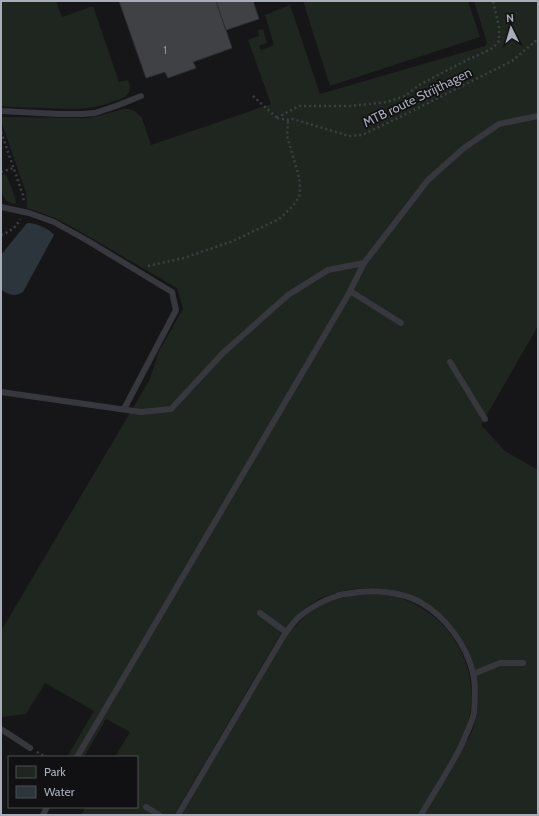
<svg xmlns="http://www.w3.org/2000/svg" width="539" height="816" viewBox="0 0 539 816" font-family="Cabin,sans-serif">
<rect width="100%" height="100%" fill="#161618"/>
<!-- green -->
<g fill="#1e261f">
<path d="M1,1H56L62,17L93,6L119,82L128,80C130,85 131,89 128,94C124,98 119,100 114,101C91,111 69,109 44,108C30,108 15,107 1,106Z"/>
<polygon points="303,1 468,1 480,37 330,86"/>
<path d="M474,1H538V326L481,425L505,451L538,470V815H424C437,793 451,772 462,749C466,743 470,737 472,731C476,720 479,706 478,695C477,626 416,577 348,590C338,592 327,595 317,600C303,608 291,621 281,633L174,815H81L86,807H137V757H115L130,732L106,719L84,757H67L94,711L45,683L26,714L1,717V631L150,379L158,353L183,309L177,288L74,228L55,218L27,208V202L26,193L1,121V117L88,118L99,116L123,109H128L135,111L142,118L151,145L271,104L248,40L259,36L258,30L263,29L267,43L259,46L261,50L274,45L265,15L290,5L320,94L485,46L487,43Z"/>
<path d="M6,174L15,197L16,204C0,203 1,188 1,175Z"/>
<path d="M360,594C374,594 387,594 400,598C454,615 485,676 466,730C461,742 453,754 447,765C437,782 428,798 418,815H181L286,637C291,631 296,625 301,620C318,603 338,598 360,594Z"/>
</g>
<!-- water -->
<path fill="#2c353c" d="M27,223C34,222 50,229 54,235L23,292C14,297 10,295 1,290V255Z"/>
<!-- building -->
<g fill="#404145" stroke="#303034">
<polygon points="119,1 216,1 232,48 193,62 196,68 168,78 165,72 146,78"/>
<polygon points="216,1 253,1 259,19 226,30"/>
</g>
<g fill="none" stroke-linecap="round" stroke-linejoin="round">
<!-- path -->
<g stroke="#3d3f44" stroke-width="2.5" stroke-dasharray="2 3" stroke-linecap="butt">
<polyline points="253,96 277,118"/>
<polyline points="277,118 288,120 293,119 349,136 362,135 396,119 512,61 538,39"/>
<polyline points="277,118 289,111 300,106 350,106 387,102 405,96 419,85 467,60 487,51 494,47 499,41 499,27 493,1"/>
<polyline points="1,132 23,195 24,203"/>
<polyline points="1,172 13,168"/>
<path d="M1,235C9,232 16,228 20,219"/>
<polyline points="148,266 184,258 233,241 279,219 292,207 299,197 300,188 299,177 287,136 288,120"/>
<polyline points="37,752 46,757"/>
</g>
<!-- service -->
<g stroke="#37383d" stroke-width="6">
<polyline points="1,111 59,114 82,114 95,113 116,106 141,96"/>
<polyline points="1,207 29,213 54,222 88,241 172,292 176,310 124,409"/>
<polyline points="350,291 401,323"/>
<polyline points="450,362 485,419"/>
<polyline points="1,392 141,412 171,409 223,353 288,295 328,270 364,263"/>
<polyline points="260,613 286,632"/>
<polyline points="473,674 500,663 523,663"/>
<polyline points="1,729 30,748"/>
<polyline points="77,757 348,295 364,263 428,180 464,148 499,124 538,116"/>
<polyline points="146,807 159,815"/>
<polyline points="43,815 47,807"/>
<path d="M178,815L284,635C289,629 294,621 300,616C310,608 324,600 337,596C341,594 347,594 352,593C373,589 401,592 420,602C446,617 466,644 473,673C476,685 475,701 474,713C472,723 466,734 462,744C450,768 435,791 421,815"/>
</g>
</g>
<g text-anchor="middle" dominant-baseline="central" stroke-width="3.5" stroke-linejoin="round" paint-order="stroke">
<!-- number labels -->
<g font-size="11" fill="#8e929b">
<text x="165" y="50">1</text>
</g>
<!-- street labels -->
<g font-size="13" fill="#a8adb8" stroke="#111113">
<text transform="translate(417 97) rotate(-26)">MTB route Strijthagen</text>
</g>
</g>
<!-- border -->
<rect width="539" height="816" fill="none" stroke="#a8adb8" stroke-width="4"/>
<!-- legend -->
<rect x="8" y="756" width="130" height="52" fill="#111113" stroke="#4d4f55"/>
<rect x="16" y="766" width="20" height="12" fill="#1e261f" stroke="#4d4f55"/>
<text x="44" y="776" font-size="12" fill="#a8adb8">Park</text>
<rect x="16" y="786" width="20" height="12" fill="#2c353c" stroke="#4d4f55"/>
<text x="44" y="796" font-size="12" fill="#a8adb8">Water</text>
<!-- north arrow -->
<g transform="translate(511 28) rotate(355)" stroke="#111113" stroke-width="3" paint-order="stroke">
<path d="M0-3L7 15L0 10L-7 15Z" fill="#a8adb8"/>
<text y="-6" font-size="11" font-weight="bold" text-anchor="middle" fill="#a8adb8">N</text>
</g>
</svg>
